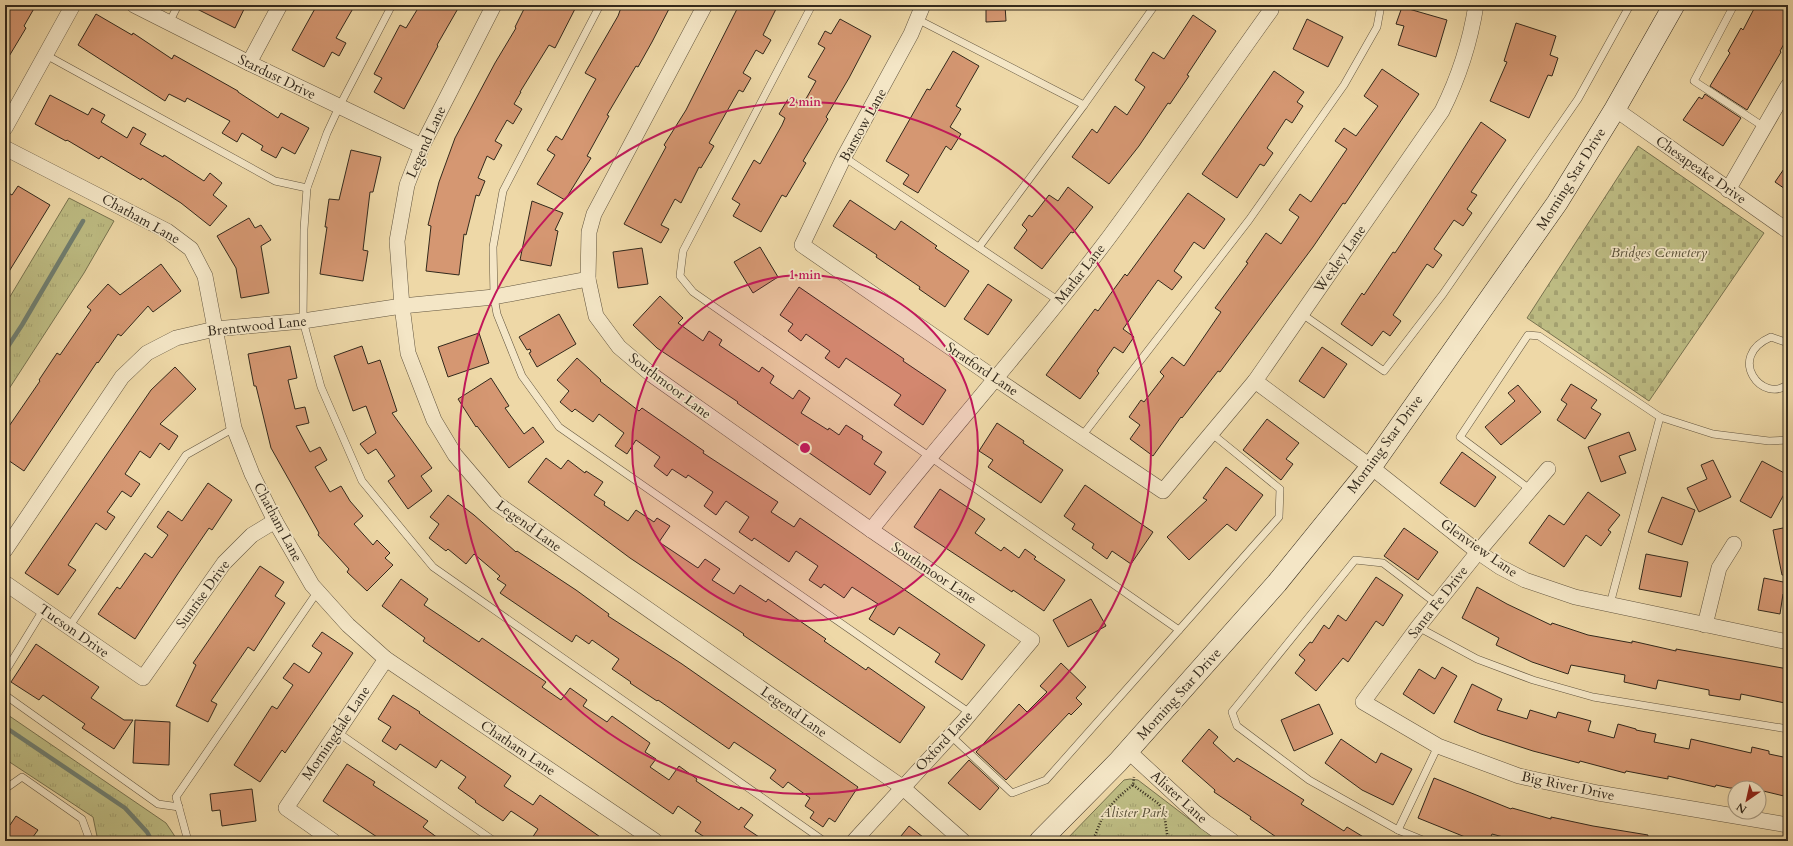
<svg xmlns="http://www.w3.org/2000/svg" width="1793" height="846" viewBox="0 0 1793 846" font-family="Cardo,serif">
<defs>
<pattern id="grass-tufts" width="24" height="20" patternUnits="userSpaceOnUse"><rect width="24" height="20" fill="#bebd84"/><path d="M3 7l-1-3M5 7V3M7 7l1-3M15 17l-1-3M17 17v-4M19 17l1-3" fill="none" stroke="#a4a271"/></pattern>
<pattern id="cemetery-stones" width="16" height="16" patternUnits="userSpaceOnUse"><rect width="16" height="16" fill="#bebd84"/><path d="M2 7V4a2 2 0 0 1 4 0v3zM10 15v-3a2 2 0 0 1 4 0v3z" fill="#a4a271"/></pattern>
</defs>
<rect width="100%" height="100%" fill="#eed8a7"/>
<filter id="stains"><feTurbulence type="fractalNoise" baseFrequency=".005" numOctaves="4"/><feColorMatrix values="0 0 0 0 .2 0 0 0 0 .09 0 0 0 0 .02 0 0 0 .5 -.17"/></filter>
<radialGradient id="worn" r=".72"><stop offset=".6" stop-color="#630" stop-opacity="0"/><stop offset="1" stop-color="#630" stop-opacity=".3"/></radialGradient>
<!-- grass -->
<g fill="url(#grass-tufts)" stroke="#787350">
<polygon points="69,198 114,221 84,273 5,395 5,305"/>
<polygon points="5,713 166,823 178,841 98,841 93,817 5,759"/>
<polygon points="1130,779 1138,780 1218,841 1065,841 1124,780"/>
</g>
<!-- cemetery -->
<polygon fill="url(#cemetery-stones)" stroke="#787350" points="1638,146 1764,233 1649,401 1527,318"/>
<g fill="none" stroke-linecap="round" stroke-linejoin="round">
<!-- stream -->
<g stroke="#707f71" stroke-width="4.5">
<polyline points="5,351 22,325 83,221"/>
<polyline points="5,727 125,808 147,832 152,841"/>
</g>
</g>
<!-- building -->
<g fill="#d59772" stroke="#33291c">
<polygon points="5,5 36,5 24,26 26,28 5,63"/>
<polygon points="189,5 246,5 235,28"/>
<polygon points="317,5 355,5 336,38 346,43 339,56 332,52 324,67 292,50"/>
<polygon points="420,5 460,5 437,45 438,46 404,109 374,92 382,78 374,74 400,25 406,28"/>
<polygon points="526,5 577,5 555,48 549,45 520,92 521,92 514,104 522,109 513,124 507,120 495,141 502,145 494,160 487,156 478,178 485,181 479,196 476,195 466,235 464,234 459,275 426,271 431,226 428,225 439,182 455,138 495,63 516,28 515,27"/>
<polygon points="622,5 630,5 639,9 641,5 671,5 652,42 638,67 636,66 607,115 609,116 587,156 591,158 565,200 537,184 555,155 547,150 556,136 562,140 588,93 596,79 585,73 618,16"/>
<polygon points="739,5 778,5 763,35 771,40 763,54 756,50 743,73 751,78 743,92 739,90 709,143 714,146 701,168 699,167 681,203 675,199 661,225 669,229 661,243 624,224 666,147 664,145 686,110"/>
<polygon points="986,5 1005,5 1006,21 986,22"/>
<polygon points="1756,5 1788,5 1788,37 1780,51 1781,52 1747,110 1710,86 1730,53 1728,51 1741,28 1743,30"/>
<polygon points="1402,7 1447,20 1436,57 1398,45 1404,26 1396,24"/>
<polygon points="96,14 132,35 133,33 172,59 174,55 238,91 238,92 278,118 281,113 309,128 295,154 282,147 276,158 261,150 263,146 242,133 237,142 222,133 230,121 187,98 185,102 169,94 165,101 78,45"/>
<polygon points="1193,15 1216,31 1187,75 1189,76 1170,104 1168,103 1139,146 1109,184 1072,157 1092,129 1097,133 1115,106 1127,115 1145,87 1135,80 1153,52 1164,59"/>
<polygon points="840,19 871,36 849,78 826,117 828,119 803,161 806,163 786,197 782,195 761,232 733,216 740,204 732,199 754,160 760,164 782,125 785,118 779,114 790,96 803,104 816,81 808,77 825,48 818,44 825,31 831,34"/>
<polygon points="1307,19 1343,37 1328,67 1293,49"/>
<polygon points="1516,23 1556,36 1550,55 1558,58 1552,76 1548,75 1529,118 1490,101 1507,62 1504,61"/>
<polygon points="953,51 979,66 956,106 961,109 950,127 961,134 951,150 946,146 918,193 903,184 909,175 886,161 927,89 930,90"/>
<polygon points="1382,69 1419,94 1345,204 1343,203 1313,247 1220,372 1218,371 1182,418 1181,417 1153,456 1130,439 1140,425 1129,417 1141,400 1144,402 1164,376 1160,372 1172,357 1184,366 1221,312 1215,308 1248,263 1246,262 1266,233 1281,244 1299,217 1289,210 1300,194 1311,202 1347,149 1335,141 1344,128 1356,136 1378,106 1364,96"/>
<polygon points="1274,71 1304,92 1297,102 1303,106 1292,123 1286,119 1267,148 1273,153 1264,166 1260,164 1237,198 1202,174"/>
<polygon points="1705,94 1741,118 1723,146 1683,120 1699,97 1702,99"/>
<polygon points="50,95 88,115 92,108 105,115 101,122 127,138 133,127 146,134 140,144 163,157 164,155 204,181 210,173 222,183 213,195 227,206 210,226 181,203 142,178 141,180 101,156 99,159 67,140 66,141 35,124"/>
<polygon points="1481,122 1506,140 1471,192 1477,195 1467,209 1472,213 1463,226 1454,220 1434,249 1442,255 1433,268 1427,264 1393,315 1401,321 1390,336 1383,331 1372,346 1341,324 1362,293 1364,295 1393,252 1395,253"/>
<polygon points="351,150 381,157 373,192 370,192 363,250 368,251 363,281 320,274 327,227 325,227 329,199 339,200"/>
<polygon points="1788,163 1788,191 1775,182"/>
<polygon points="18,186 50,205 5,278 5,191 12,195"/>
<polygon points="1068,187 1093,207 1073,233 1071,232 1042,269 1014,248 1027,230 1022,225 1029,215 1032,217 1049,195 1058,201"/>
<polygon points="1188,193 1225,219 1204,249 1194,242 1174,271 1182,277 1172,290 1158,280 1123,329 1134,337 1123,353 1114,347 1097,371 1099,373 1080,399 1046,375 1095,309 1098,311 1125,274 1127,276"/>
<polygon points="850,200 895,230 901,221 937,246 935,248 969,271 945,307 919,289 920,287 876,257 877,255 833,226"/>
<polygon points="532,201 563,213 555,230 558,231 551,266 520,260"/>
<polygon points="249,218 255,228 261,225 271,240 261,246 269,293 241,298 236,268 217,236"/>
<polygon points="760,247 778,277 753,293 734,262"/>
<polygon points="642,248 648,284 618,288 613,252"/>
<polygon points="161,264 181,291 153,312 148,306 121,336 118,334 98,363 97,362 24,471 5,458 5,432 40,381 39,380 57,353 60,355 91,310 87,307 108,284 120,295"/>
<polygon points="988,284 1012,300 988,335 964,319"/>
<polygon points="799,287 904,359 903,361 946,390 923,425 894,405 901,395 846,358 839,368 825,358 830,351 806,334 801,341 788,331 793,324 780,315"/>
<polygon points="660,296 683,318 678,323 703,341 709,331 722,340 719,345 759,372 762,367 774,376 770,383 793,399 799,390 810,398 801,413 828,430 829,428 839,435 846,425 863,436 862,439 882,452 874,464 886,472 870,495 737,403 738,402 657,348 633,325"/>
<polygon points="559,314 576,344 537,367 529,353 531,352 530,349 527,350 519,337"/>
<polygon points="479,333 489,363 448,377 438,347"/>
<polygon points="290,346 297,378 288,380 295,409 305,407 309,423 296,426 310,452 320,447 327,460 315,467 330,492 341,486 350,501 363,516 354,524 373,545 377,540 390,553 385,558 393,565 367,591 347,572 349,569 318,535 319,533 271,448 256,386 254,386 248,354"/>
<polygon points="362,346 368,364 380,360 397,411 392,413 432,468 421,476 432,491 408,509 388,481 395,476 376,449 368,454 360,444 376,433 366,406 353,411 334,356"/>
<polygon points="1322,347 1347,364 1324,398 1299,381"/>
<polygon points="577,358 601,380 600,381 639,411 642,408 704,451 703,453 778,502 771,512 794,527 800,518 985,645 962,680 935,662 940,654 899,627 894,635 869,619 878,604 852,587 844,598 824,584 821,588 809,580 818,566 796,551 789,562 754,538 752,541 739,532 749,517 726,501 716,515 704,506 713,492 688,475 686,478 672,469 667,476 654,466 660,457 636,440 627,454 615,446 624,433 599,414 593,422 575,409 572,412 560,402 569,391 557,380"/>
<polygon points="175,367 196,389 160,424 178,436 169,450 160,443 150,458 140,451 125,474 140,484 131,497 122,491 107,512 115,517 106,530 96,523 68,565 76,570 58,595 25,573 151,390"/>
<polygon points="491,378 509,406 505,408 524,434 533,427 544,442 509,468 477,426 476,427 458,399"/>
<polygon points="1571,384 1597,400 1591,408 1601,414 1585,439 1557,420 1567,404 1561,400"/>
<polygon points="1518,385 1541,412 1501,445 1485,427 1515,401 1508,393"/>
<polygon points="1267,419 1299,443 1286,459 1293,464 1281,480 1243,450"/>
<polygon points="997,423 1024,441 1023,443 1063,470 1041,503 988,467 993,460 979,451"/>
<polygon points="1629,432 1636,450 1619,456 1626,473 1601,482 1588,447"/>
<polygon points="1462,452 1496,477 1475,507 1440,483"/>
<polygon points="546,458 561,469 568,460 585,473 586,471 603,482 594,495 605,502 604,505 628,521 636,510 654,522 657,518 670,526 659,542 698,568 705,559 720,569 712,580 734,594 740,585 766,602 768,599 826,639 824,641 866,670 868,667 925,707 900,743 743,635 744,634 630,558 528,482"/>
<polygon points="1713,460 1731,497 1699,512 1687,488 1707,479 1701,465"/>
<polygon points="1762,461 1788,475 1788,487 1771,518 1740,501"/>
<polygon points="1226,467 1263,495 1236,531 1227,524 1189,560 1167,537 1207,500 1203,498"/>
<polygon points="208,483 232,500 212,530 209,528 177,575 135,639 98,614 117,587 120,589 145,553 152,558 168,535 157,527 168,511 182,521"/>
<polygon points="1085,485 1153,532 1131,564 1112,551 1107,559 1092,548 1094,544 1072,529 1075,524 1064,516"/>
<polygon points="940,489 985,519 975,533 1001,551 1004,547 1019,558 1025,549 1036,557 1034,559 1065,580 1044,611 1013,590 1012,592 914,527"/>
<polygon points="1588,492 1620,515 1608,530 1611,532 1601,546 1586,535 1564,567 1529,543 1549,515 1564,525"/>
<polygon points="448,495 474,515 516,552 517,551 576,590 609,614 608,616 682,664 858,787 835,822 829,818 823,827 810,818 814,812 805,806 810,798 788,782 783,788 770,778 776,770 734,742 729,749 658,700 657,701 630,683 631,682 612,669 619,659 592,640 589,644 576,635 572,642 500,593 506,585 497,579 500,576 474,554 466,564 448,549 446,551 429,538 439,524 430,517"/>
<polygon points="1662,497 1695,510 1682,545 1648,532"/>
<polygon points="1788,527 1788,575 1782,575 1773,530"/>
<polygon points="1404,528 1438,552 1418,580 1384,556"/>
<polygon points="1646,554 1688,562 1681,597 1639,589"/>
<polygon points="260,566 284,582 275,596 285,603 254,651 248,647 211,701 217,704 208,722 176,706 196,665 193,663"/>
<polygon points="1376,577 1403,595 1383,626 1376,621 1348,662 1343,658 1316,691 1295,673 1305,660 1299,655 1310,642 1312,643 1324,625 1329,629 1338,615 1346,621"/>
<polygon points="1764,578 1788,583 1788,595 1783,594 1780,614 1758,610"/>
<polygon points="401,579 428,599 424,605 479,642 482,638 546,682 542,687 561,700 570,688 587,700 583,706 607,722 612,716 650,743 645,752 656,759 650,767 669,780 679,766 697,779 696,781 739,810 741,807 753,815 744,827 765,841 711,841 695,831 701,822 678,806 673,814 423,641 425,638 382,606"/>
<polygon points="1477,587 1507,604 1551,625 1552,623 1588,635 1632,643 1632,641 1676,651 1676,649 1788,669 1788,687 1785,703 1741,694 1740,700 1709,695 1709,690 1658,680 1656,689 1624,682 1625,675 1571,665 1568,674 1532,662 1496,645 1499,638 1462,618"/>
<polygon points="1091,599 1106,626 1068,647 1053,620"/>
<polygon points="322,632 353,653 285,753 282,750 260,782 234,765 272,706 277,709 293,685 283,678 294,663 309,673 322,653 312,646"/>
<polygon points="36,644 99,687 91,698 124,720 133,720 114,749 82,728 85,724 43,695 39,700 11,682"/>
<polygon points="1061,663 1086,687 1076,698 1082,704 1071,715 1069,713 1006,780 976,752 1019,704 1027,712 1047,692 1040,686"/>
<polygon points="1442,667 1457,676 1434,714 1403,694 1419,669 1435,679"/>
<polygon points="1472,684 1502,699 1497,710 1527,719 1530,710 1556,718 1558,712 1591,721 1588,731 1614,738 1618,724 1636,729 1636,730 1656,734 1654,742 1689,749 1691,739 1751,753 1752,747 1769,751 1769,754 1788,758 1788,797 1759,790 1759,788 1730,788 1716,785 1715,787 1668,776 1668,779 1626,771 1625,773 1580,761 1579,763 1533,751 1481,734 1454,722"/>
<polygon points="393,695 420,712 419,713 511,776 504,786 533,805 540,795 606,841 530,841 538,829 511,811 503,821 475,802 476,801 458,788 466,777 441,760 436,768 400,744 396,750 382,741 391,727 378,719"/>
<polygon points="1319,704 1333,734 1294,751 1281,720"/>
<polygon points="135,720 170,722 169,765 133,763"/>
<polygon points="1209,729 1218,737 1213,743 1234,762 1237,758 1304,800 1301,804 1344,831 1347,827 1370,841 1282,841 1250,819 1251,817 1214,792 1215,790 1182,761"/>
<polygon points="1341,739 1376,763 1381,753 1412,769 1393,805 1362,790 1325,763"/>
<polygon points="969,760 999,788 980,810 948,783"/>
<polygon points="347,764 375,782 373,785 428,821 423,827 442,841 383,841 323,801"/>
<polygon points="1434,778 1511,809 1512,808 1551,819 1551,817 1593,826 1648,835 1647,841 1518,841 1492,834 1489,841 1475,841 1418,818"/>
<polygon points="252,789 256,821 222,826 220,810 212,811 210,794"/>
<polygon points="16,816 38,830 30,841 5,841 5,821 10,825"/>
<polygon points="909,826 928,841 897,841"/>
</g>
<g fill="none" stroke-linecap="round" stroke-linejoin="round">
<!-- lane casing -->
<g stroke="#62553f" stroke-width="8">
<g id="lane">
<polyline points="392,5 339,107 327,133 307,188 304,229 303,321 321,387 362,481 433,567 824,841"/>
<polyline points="600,5 503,191 493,247 494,297 497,314 522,376 559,427 970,713"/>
<polyline points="812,5 683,251 680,276 693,292 1179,630 1046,780 1012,793 950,735"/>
<polyline points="1734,5 1694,81 1764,127"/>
<polyline points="917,19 1084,105 979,247"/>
<polyline points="169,23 178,5"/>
<polyline points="46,55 275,181 307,188"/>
<polyline points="1084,105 1155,5"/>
<polyline points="844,157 1059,301"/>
<polyline points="1302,314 1384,371 1443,294 1578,99 1630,5"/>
<path d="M1788,343L1771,337C1725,357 1763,405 1788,384"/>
<polyline points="1082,436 1249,220 1344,85 1377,27 1381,5"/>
<polyline points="1531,490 1460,437 1528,335 1539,336 1660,417 1713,434 1769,441 1788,440"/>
<polyline points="1437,604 1383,563 1355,560 1232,712 1237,726 1309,780 1398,830 1438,746"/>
<polyline points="1610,604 1660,417"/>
<polyline points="69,627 186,455 234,428"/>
<polyline points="1418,627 1477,659 1533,680 1593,697 1788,729"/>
<polyline points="1179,630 1279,517 1280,489 1211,433"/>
<polyline points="5,672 43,610"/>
<polyline points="5,695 158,804 179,807"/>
<polyline points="337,732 494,841"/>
<polyline points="5,789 22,777 82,819 90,841"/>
<polyline points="1398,830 1425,841"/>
<polyline points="188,841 176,797 318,591"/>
</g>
</g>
<!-- street casing -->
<g stroke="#62553f" stroke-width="16">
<g id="street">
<polyline points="134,5 249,63 422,146"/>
<polyline points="494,5 422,146 407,185 397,241 402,306 408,353 434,420 455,455 496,503 902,787 963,841"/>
<polyline points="705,5 594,214 589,232 588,279 596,316 619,347 652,375 871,530 1032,640 963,722 854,841"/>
<path d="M923,5L911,34L844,157L802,245L996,379L1163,491L1255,381L1442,111C1459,77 1470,43 1476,5"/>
<polyline points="249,63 280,5"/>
<polyline points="1615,109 1788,231"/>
<polyline points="5,128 73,5"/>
<polyline points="5,148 167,231 191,249 205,276 234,428 252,474 275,521 312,585 348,625 386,659 655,841"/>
<polyline points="1728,190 1788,86"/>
<polyline points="1255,381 1371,467 1478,552 1500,567 1525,580 1575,597 1788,642"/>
<polyline points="1548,469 1478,552 1418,627 1363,702 1438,746 1519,776 1598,793 1788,825"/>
<path d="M871,530C949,431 1034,337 1110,236C1165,162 1217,85 1271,10L1272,5"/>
<polyline points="5,550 122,377 147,353 176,338 215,329 303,321 402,306 494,297 588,279"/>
<polyline points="5,583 143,678 224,563 252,535 275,521"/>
<polyline points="1705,625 1719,568 1734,544"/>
<polyline points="1128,751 1205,822 1232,841"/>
<polyline points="333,841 286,808 386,659"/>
</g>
</g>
<!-- secondary casing -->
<g stroke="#33291c" stroke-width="22">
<polyline id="secondary" points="1040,841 1118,762 1277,583 1371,467 1557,203 1615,109 1674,5"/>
</g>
<!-- path -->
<g stroke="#33291c" stroke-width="2.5" stroke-dasharray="1 2" stroke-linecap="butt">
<polyline points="1133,785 1159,804 1164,812 1168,841"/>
<path d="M1092,841C1096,835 1098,827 1101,821C1108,806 1120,795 1133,785L1134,777"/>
</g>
<!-- lane -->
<use href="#lane" stroke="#f4e6c6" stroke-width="7"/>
<!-- street -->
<use href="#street" stroke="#f4e6c6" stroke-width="15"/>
<!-- secondary -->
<use href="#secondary" stroke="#f4e6c6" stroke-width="21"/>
</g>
<!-- distance rings -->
<circle cx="805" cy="448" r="173" fill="#c2185b" fill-opacity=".12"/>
<g fill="none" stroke="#c2185b" stroke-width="2">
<circle cx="805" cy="448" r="173"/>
<circle cx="805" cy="448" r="346"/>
</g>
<g text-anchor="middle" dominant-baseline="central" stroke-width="3.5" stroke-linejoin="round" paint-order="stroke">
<!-- street labels -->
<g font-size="14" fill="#33291c" stroke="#f4e6c6">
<text transform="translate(277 77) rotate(26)">Stardust Drive</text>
<text transform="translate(863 125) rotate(-61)">Barstow Lane</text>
<text transform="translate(426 142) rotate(-66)">Legend Lane</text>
<text transform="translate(1701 170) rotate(35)">Chesapeake Drive</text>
<text transform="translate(1571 179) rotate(-58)">Morning Star Drive</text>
<text transform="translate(141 219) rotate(29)">Chatham Lane</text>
<text transform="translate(1340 259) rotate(-55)">Wexley Lane</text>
<text transform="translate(1080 274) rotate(-52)">Marlar Lane</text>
<text transform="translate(257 326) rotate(-6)">Brentwood Lane</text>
<text transform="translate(982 369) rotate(34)">Stratford Lane</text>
<text transform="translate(670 386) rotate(37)">Southmoor Lane</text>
<text transform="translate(1385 444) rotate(-54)">Morning Star Drive</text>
<text transform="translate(278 522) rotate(62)">Chatham Lane</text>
<text transform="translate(529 526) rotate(36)">Legend Lane</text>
<text transform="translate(1479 548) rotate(35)">Glenview Lane</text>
<text transform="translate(934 573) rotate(34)">Southmoor Lane</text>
<text transform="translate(203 594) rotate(-54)">Sunrise Drive</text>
<text transform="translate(1438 602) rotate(-52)">Santa Fe Drive</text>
<text transform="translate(74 631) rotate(35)">Tucson Drive</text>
<text transform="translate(1179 694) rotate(-48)">Morning Star Drive</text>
<text transform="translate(794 712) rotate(35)">Legend Lane</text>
<text transform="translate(336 733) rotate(-56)">Morningdale Lane</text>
<text transform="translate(944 741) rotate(-47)">Oxford Lane</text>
<text transform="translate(518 748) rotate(34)">Chatham Lane</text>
<text transform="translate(1568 786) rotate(12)">Big River Drive</text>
<text transform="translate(1179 797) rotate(42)">Alister Lane</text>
</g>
<!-- park labels -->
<g font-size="14" font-style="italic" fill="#564e36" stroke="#f4e6c6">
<text x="1659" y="252">Bridges Cemetery</text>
<text x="1134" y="812">Alister Park</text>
</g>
</g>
<circle cx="805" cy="448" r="6" fill="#c2185b" stroke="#f4e6c6" stroke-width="2"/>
<g font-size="12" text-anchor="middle" font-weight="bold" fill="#c2185b" stroke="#f4e6c6" stroke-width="3.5" stroke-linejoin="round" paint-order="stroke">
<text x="805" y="106">2 min</text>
<text x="805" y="279">1 min</text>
</g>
<!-- margin -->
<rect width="1793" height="846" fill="none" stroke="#eed8a7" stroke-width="20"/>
<rect x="6" y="6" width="1781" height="834" fill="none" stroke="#33291c" stroke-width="2"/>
<rect x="10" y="10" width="1773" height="826" fill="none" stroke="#33291c"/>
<!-- north arrow -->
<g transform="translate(1747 800) rotate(214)"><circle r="19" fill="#f4e6c6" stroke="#a79a82"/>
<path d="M0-3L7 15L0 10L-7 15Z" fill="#8f2418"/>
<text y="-6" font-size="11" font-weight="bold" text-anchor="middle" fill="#33291c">N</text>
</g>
<rect width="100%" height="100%" filter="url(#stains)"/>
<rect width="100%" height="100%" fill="url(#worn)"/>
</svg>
